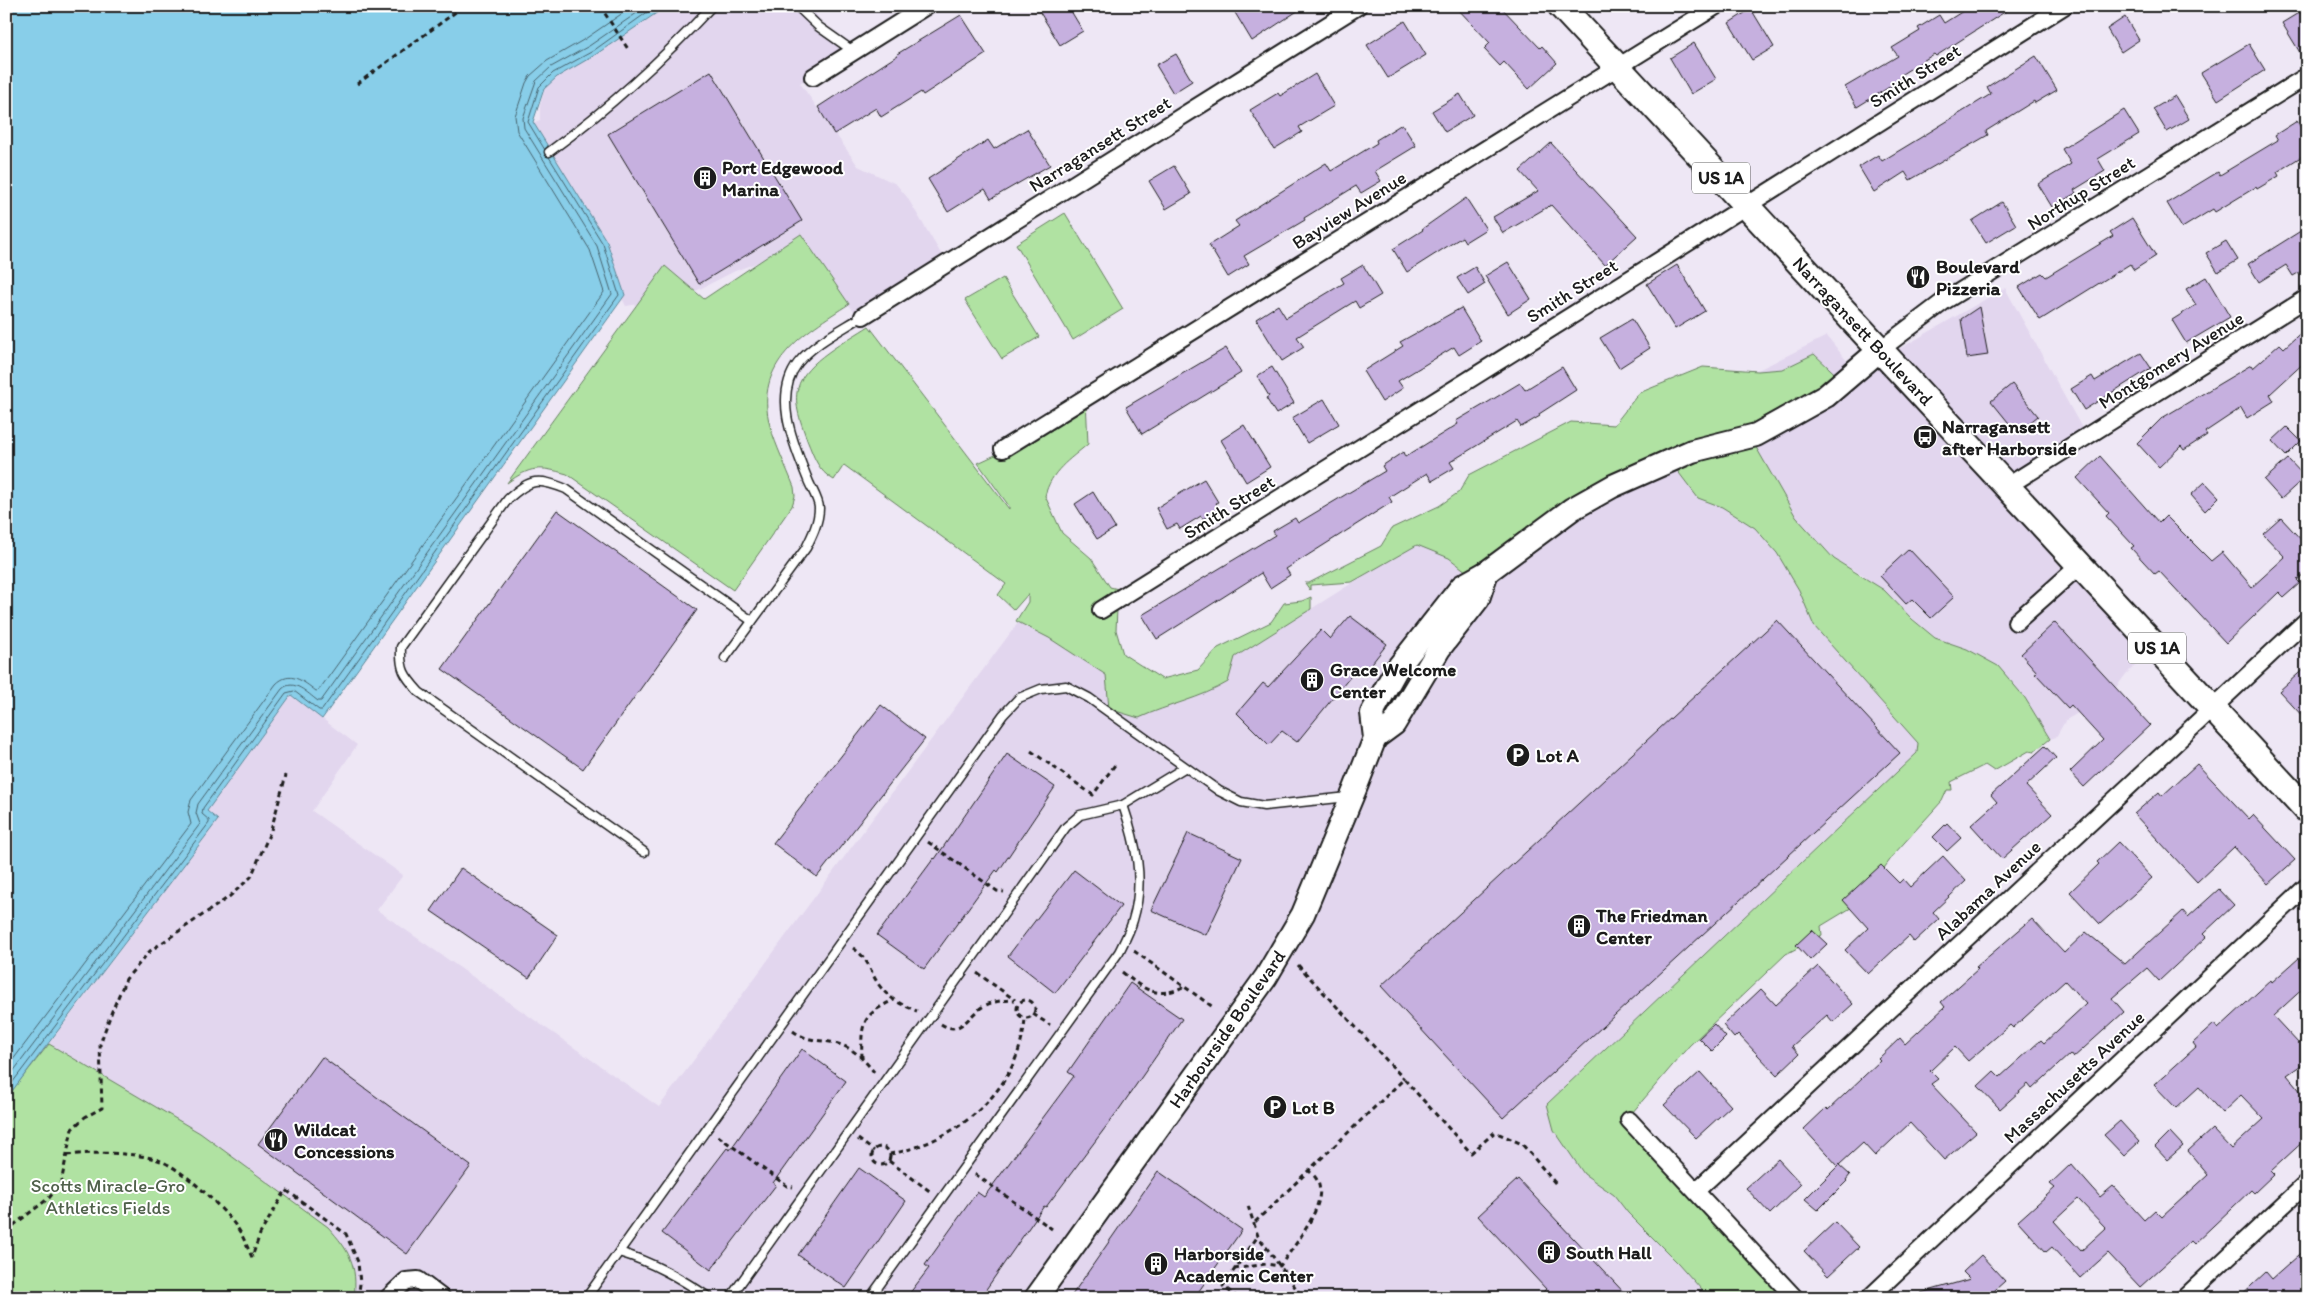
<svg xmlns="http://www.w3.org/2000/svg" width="2313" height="1304" viewBox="0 0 2313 1304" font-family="Itim,sans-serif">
<rect width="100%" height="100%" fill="#eee7f5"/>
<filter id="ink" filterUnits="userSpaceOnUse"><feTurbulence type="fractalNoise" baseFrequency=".02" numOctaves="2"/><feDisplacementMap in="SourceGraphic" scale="10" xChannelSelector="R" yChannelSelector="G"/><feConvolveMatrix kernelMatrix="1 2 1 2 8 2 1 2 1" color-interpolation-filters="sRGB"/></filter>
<g filter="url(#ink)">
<!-- built -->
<g fill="#e2d6ee">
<polygon points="658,6 810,6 842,53 800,83 858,166 896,184 907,197 943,257 857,314 818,271 785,252 735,271 684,297 626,306 532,123 540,120 540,106 546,83"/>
<polygon points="2005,288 2083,430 2000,480 2155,648 2126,674 2112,693 2066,720 2065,724 2064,723 2056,737 2050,739 2025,698 1967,649 1935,638 1863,575 1834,559 1813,536 1990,735 1610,1119 1771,1298 6,1298 20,1082 218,820 206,812 291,695 357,745 312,811 403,875 377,910 659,1107 1057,570 1134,689 1197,681 1447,523 1827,336 1858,375 1875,363"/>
</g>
<!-- green -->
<g fill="#b0e2a2" stroke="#667f5f">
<polygon points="1065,213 1123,309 1073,340 1016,244"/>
<path d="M801,234L849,304C804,333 753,362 770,426C776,446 786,467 794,487L795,496L792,506L733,590L567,474C539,466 531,466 507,483L665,266L704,299Z"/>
<polygon points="1003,278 1039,337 1002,359 965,300"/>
<path d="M869,326L1009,509V506L978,463L1004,451L1086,399L1088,444C1069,460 1051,471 1045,496L1062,533L1091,558L1110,587L1118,589L1116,630L1123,654L1162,679L1198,670L1218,648L1271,622L1284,603L1302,601L1311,597V609L1235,657L1228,682C1200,699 1169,704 1139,718L1109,709L1106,675L1049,638L1016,621L1028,602V594L1014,610L998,595L1006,584L844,465L834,480C818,471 814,457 807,440C802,425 793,404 798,388C804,362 848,340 869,326Z"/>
<polygon points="1814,354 1845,383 1753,442 1796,517 1834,559 1884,590 1912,619 1935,638 1967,649 1998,666 2025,698 2050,739 2034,752 2029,751 1994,771 1985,765 1951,782 1952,790 1947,790 1942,801 1895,853 1859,903 1821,926 1822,935 1786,954 1689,1046 1626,1120 1793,1298 1709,1298 1678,1263 1628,1213 1614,1195 1584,1174 1554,1130 1547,1104 1917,753 1918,743 1814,626 1799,590 1777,553 1755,528 1722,507 1698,498 1673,465 1556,521 1480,582 1449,558 1417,545 1352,582 1310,585 1310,590 1305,583 1309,583 1381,546 1392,528 1439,506 1459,492 1469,475 1571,422 1614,425 1639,393 1703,367 1758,371 1783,369"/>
<path d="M49,1044L200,1133L328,1227C349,1250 358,1265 354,1298H6V1098Z"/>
</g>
<!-- water -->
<polygon fill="#88cee9" stroke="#5d8797" points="6,6 663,6 658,12 595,55 557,77 544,89 533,122 607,242 625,295 322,719 291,695 207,811 218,820 6,1099"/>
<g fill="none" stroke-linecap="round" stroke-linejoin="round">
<!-- shore -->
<g stroke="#47636e" stroke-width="1">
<polyline points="545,150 528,122 539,87 553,73 593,51 656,6"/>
<path d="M6,1069L191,824L188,812L191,800L276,684C290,670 303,681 316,691L319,690L604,292L590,250L517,131L515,116L526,83L530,76L547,61L585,39L633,6"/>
<path d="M6,1081L200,824L196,813L198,804L282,689C294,678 307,693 318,701H321L612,294L597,246L524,128L523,118L536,81L551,67L589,46L647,6"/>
<polyline points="6,1091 209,823 209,820 202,814 203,808 286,693 294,691 319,710 322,710 619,295 603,244 549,157"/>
</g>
</g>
<!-- building -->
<g fill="#c6b0df" stroke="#1c1c1c" fill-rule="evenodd">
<polygon points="1036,6 1068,6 1083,31 1060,45"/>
<polygon points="1231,6 1305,6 1252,41"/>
<polygon points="1455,6 1500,6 1540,48 1542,46 1557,63 1529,89 1504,62 1500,66 1484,49 1490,43"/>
<polygon points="1971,6 2014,6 1936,56 1934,54 1902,74 1904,78 1857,107 1845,87 1898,56 1892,48 1920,31 1918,28 1939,15 1944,23"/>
<polygon points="1751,9 1774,47 1752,60 1729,23"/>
<polygon points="2300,12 2307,23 2307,64 2282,23"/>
<polygon points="961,15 986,54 923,95 921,92 881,117 876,108 834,134 818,107 898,55 897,54"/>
<polygon points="2125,17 2139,40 2121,52 2107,29"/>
<polygon points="1405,21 1426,55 1388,78 1367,45"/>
<polygon points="1694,43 1716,79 1691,94 1670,58"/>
<polygon points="2249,44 2265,70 2218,100 2201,73"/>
<polygon points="1176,54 1192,81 1173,93 1156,65"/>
<polygon points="2036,56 2057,90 2035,103 2034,101 1986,131 1988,135 1910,180 1905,172 1874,192 1859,167 1878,155 1882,161 1920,138 1991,94 1987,87"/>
<polygon points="711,71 802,221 699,284 608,134"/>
<polygon points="1315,74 1334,106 1299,127 1302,132 1274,149 1250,110 1278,93 1280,96"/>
<polygon points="1460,94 1473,115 1445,132 1432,111"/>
<polygon points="2175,96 2189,119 2167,132 2153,109"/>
<polygon points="2124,110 2139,134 2098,159 2105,171 2074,190 2076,193 2052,207 2038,184 2071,164 2062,149"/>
<polygon points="2297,121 2307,138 2307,153 2277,172 2279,176 2257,189 2256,187 2215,212 2213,209 2182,228 2167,203 2218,172 2220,175 2278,140 2275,135"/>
<polygon points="1402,124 1416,146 1375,171 1381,181 1361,193 1356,186 1304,218 1305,220 1244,256 1249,264 1228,277 1209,245 1239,226 1235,221 1326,163 1331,171 1377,143 1376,140"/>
<polygon points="1027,129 1050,165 991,199 985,189 948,212 928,179 988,140 994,149"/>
<polygon points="1551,143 1637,236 1605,265 1551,205 1503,233 1493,217 1538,191 1520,171"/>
<polygon points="1174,166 1191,194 1166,209 1149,181"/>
<polygon points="1466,198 1486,229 1465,242 1462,237 1407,272 1393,249 1423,230 1422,229"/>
<polygon points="2002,202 2016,225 1986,243 1972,221"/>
<polygon points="2132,218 2156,256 2134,270 2130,264 2040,320 2019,287 2042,273 2046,277 2113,236 2110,232"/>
<polygon points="2307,227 2307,268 2293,276 2286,265 2259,282 2248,264"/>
<polygon points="2226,241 2238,260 2218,272 2206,253"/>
<polygon points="1508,262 1531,299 1508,314 1485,276"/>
<polygon points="1363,265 1381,295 1359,308 1355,301 1297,337 1304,347 1282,361 1256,319 1278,305 1286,318 1344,283 1341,278"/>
<polygon points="1677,265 1705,311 1675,329 1647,284"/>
<polygon points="1475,267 1485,284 1468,295 1457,278"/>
<polygon points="2206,277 2230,317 2186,343 2172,320 2196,305 2186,289"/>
<polygon points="1979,307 1988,355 1967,358 1961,319"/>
<polygon points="1461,308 1481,341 1459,355 1454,347 1398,381 1403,388 1382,402 1363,371 1403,346 1400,342"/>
<polygon points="1632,319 1650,348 1619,368 1600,338"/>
<polygon points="2307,327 2307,360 2270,394 2274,401 2247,418 2241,408 2205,432 2207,435 2184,450 2181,446 2159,467 2137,443 2162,418 2251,365 2253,368 2280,344 2284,348"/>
<polygon points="1226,348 1241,373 1142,434 1126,407"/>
<polygon points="2141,353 2151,368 2084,410 2071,389 2092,376 2095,381"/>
<polygon points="1272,367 1294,403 1276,414 1266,398 1269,396 1257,376"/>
<polygon points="1562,367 1576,390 1539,414 1540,416 1521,427 1517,421 1450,462 1454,468 1432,481 1427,473 1389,497 1392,502 1286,569 1290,575 1270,588 1261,573 1157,639 1142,615 1275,535 1273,531 1295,518 1298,523 1385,471 1382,466 1403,452 1405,457 1458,424 1456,421 1485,404 1520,383 1525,390"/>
<polygon points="2012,384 2038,416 2017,433 1991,401"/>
<polygon points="1324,399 1339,424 1307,443 1292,418"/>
<polygon points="1244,425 1270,467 1246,482 1221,440"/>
<polygon points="2287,427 2301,441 2286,456 2272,441"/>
<polygon points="2100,456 2159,523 2166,516 2211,561 2222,552 2252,587 2285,557 2263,534 2281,518 2307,546 2307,572 2297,580 2300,583 2284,597 2279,592 2226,643 2159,571 2155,574 2131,548 2134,546 2106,516 2109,513 2077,478"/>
<polygon points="2288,459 2305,477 2281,499 2264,480"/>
<polygon points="1204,479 1218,502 1216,503 1219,508 1203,519 1201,516 1180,529 1177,524 1167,529 1156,508"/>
<polygon points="2205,482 2219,497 2205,511 2191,495"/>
<polygon points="1093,492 1115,528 1097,539 1075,504"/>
<polygon points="557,510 697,610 583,769 442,669"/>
<polygon points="1909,549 1954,597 1931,618 1912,599 1906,604 1880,576"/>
<polygon points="1350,616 1387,644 1362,676 1355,671 1297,742 1282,731 1269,745 1237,713 1263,683 1268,687 1321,630 1330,639"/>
<polygon points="1777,620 1900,753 1503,1118 1381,986"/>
<polygon points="2055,622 2150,725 2084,787 2070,772 2103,740 2071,705 2068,708 2035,673 2037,672 2021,654"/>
<polygon points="2307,666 2307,721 2279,691"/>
<polygon points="881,705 925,739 817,877 773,843"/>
<polygon points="2045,746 2056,758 2026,786 2052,814 2002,859 1971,825 1997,802 1991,795"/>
<polygon points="1007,754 1055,787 998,872 996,870 924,969 877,935 934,858 935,859"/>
<polygon points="2197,764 2249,819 2253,815 2295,860 2268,884 2234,847 2197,882 2134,814 2159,792 2162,796"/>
<polygon points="1947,823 1961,838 1947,851 1933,837"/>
<polygon points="1188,833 1242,858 1206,935 1151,910"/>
<polygon points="2118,842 2152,878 2100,924 2070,892 2099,864 2097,862"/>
<polygon points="1943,856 1966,881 1933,912 1939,919 1914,942 1909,936 1868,974 1845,950 1868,928 1843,900 1881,865 1899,883 1903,879 1910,887"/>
<polygon points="461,868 558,935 529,978 431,911"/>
<polygon points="1074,870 1121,906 1055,993 1008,956"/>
<polygon points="2219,889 2234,905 2203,934 2206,937 2159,981 2147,968 2112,998 2124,1012 2073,1058 2070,1054 2032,1089 2028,1084 2000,1109 1978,1086 1994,1071 2000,1077 2041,1040 2044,1043 2086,1004 2065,981 2013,1028 2010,1025 1968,1061 1955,1047 1930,1071 1938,1079 1931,1084 1976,1132 1944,1160 1910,1123 1875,1156 1863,1143 1839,1165 1850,1175 1846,1180 1847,1181 1818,1210 1805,1199 1838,1166 1804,1129 1826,1108 1828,1110 1880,1061 1878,1059 1900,1038 1905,1044 1945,1007 1941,1002 1978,969 1976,967 2032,919 2064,953 2086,932 2125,964 2183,911 2188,917"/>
<polygon points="1812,930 1827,944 1810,960 1796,945"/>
<path d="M2299,958L2307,967V985L2273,1016L2299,1044L2307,1036V1061L2287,1075L2307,1099V1138L2271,1171L2274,1174L2254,1193L2251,1190L2194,1244L2191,1241L2140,1287L2108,1253L2080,1278L2052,1247L2046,1252L2018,1221L2055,1188L2050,1184L2071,1164L2100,1197L2113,1186L2144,1220L2155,1210L2162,1217L2208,1175L2188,1151L2212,1129L2231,1149L2264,1119L2241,1095L2222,1113L2199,1087L2176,1108L2154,1085L2196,1047L2193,1043L2214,1024L2218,1029L2271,980L2272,982ZM2078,1199L2106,1228L2081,1251L2054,1221Z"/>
<polygon points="1818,966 1853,1004 1833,1022 1827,1015 1792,1046 1799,1054 1777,1075 1738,1034 1734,1038 1723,1025 1761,989 1776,1005"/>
<polygon points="1130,983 1182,1019 1120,1108 1046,1207 1044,1206 980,1298 906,1298 929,1268 925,1265 977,1192 984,1197 1074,1076 1068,1072"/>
<polygon points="1714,1024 1726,1037 1712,1051 1699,1038"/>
<polygon points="802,1049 846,1081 773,1183 776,1185 711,1270 662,1233 727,1148 730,1150"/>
<polygon points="322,1057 471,1166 407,1254 258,1144"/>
<polygon points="1700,1072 1731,1106 1696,1138 1664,1105"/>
<polygon points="2120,1121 2139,1142 2124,1156 2104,1135"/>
<polygon points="2170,1132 2183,1146 2167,1160 2155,1147"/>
<polygon points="1778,1159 1801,1184 1770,1214 1746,1188"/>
<polygon points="859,1168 906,1201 846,1288 798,1255"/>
<polygon points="1158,1171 1242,1230 1194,1298 1070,1298"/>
<polygon points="1518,1179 1629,1298 1537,1298 1546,1289 1478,1216"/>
<polygon points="1835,1222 1859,1247 1828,1276 1804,1251"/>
<polygon points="2307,1248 2307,1298 2238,1298 2266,1272 2272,1279"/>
<polygon points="1981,1255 2005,1281 1986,1298 1922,1298 1921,1293 1970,1279 1963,1272"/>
</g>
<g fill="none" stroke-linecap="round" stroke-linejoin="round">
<!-- lane casing -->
<g stroke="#1c1c1c" stroke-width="11">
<g id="lane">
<polyline points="797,6 819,27 853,51"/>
<path d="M549,152C608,109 662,60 712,6"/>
<path d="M725,658L806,548C812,536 819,522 819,508C819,500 811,488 808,480C794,445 772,397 798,363C814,343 841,330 863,316"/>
<path d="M644,852L419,692C404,675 400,670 401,647L508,499C531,478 538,478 566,489L752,621"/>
<path d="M619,1252C652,1262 680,1278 710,1298"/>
<polyline points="586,1298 1003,715 1019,698 1041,689 1066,686 1089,698 1219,791 1241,802 1264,806 1348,797"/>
<polyline points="730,1298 1066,827 1080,815 1123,805"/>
<path d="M870,1298L1119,952C1124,942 1130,931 1133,920C1145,881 1136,843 1123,805L1184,768"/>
</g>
</g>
<!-- street casing -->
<g stroke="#1c1c1c" stroke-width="20">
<g id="street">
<polyline points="813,77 926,6"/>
<polyline points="863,316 1358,6"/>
<polyline points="1881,349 1943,302 2307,76"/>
<polyline points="1003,449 1716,6"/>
<polyline points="2006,487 2307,298"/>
<path d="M1101,610C1423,411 1743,207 2064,6"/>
<polyline points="2016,622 2080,565"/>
<polyline points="1629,1120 1795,1298"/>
<polyline points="1697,1190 2307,620"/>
<polyline points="388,1298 406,1281 418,1280 442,1298"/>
<polyline points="1869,1298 2307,886"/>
<polyline points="2184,1298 2307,1183"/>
</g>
</g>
<!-- secondary casing -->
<g stroke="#1c1c1c" stroke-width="26">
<g id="secondary">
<polyline points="1375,738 1394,724 1439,649 1478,599 1487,572"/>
<polyline points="1036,1298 1266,977 1303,914 1355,789 1375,738 1372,713 1396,670 1462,586 1487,572 1572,509 1613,486 1692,451 1756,435 1826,396 1881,349"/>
</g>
</g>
<!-- primary casing -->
<g stroke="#1c1c1c" stroke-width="29">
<polyline id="primary" points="1561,6 2307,810"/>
</g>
<!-- path -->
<g stroke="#1c1c1c" stroke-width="3" stroke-dasharray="5 4" stroke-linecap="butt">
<polyline points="600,6 628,49"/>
<polyline points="357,84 464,6"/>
<polyline points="1031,751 1093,795 1117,762"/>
<polyline points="928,842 997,891 1004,892"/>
<path d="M853,948C871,961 868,969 879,985C889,999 902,1005 917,1011"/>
<polyline points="1134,951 1213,1007"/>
<polyline points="1298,965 1404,1079"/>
<path d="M1122,972C1142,988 1156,1000 1183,987"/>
<polyline points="977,973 1015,1000"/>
<circle cx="1026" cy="1009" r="9"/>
<polyline points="1033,1014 1050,1025"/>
<path d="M941,1024C961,1037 969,1014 984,1006C993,1001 1005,1000 1015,1000"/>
<path d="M793,1031C805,1040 816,1040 830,1042C850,1045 862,1057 874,1072"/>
<path d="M862,1058C861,1024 861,1015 894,1000"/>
<polyline points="718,1136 787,1186 793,1187"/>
<polyline points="858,1139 874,1151"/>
<circle cx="881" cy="1156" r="9"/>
<path d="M890,1154C958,1141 1020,1090 1025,1018"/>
<path d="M67,1155C93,1152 134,1152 158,1160C182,1168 221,1206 236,1226C243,1235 247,1247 252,1257L260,1234L286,1190L346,1234L358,1262L360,1284L358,1298"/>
<polyline points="889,1161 931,1192"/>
<polyline points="975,1174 1052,1229"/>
<polyline points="1248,1206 1258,1236 1303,1298"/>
<polyline points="1255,1222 1404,1079 1471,1153 1495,1132 1522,1144 1556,1184"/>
<polyline points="6,1231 49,1198 61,1183 72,1129 85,1117 102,1108 100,1044 112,1011 126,979 150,951 229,897 251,877 271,830 286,775"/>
<path d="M1234,1269L1266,1264L1280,1266C1293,1247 1330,1203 1317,1180C1315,1176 1311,1173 1309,1171"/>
<polyline points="1238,1298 1223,1286 1258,1236"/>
</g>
<!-- lane -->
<use href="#lane" stroke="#fff" stroke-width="8"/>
<!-- street -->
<use href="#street" stroke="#fff" stroke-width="16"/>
<!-- secondary -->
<use href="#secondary" stroke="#fff" stroke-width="22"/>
<!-- primary -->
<use href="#primary" stroke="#fff" stroke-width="25"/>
</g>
</g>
<!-- icons -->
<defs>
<g id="building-disc" transform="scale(1.25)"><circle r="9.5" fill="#1c1c1c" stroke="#fff"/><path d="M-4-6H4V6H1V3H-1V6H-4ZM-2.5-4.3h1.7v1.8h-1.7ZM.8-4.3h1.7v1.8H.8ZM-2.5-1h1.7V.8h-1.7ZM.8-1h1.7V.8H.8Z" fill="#fff"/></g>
<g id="restaurant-disc" transform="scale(1.25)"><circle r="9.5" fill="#1c1c1c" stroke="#fff"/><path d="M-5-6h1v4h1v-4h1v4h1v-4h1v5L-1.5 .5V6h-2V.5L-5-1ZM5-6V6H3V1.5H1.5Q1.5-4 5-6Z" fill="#fff"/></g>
<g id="bus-disc" transform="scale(1.25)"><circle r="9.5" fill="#1c1c1c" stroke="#fff"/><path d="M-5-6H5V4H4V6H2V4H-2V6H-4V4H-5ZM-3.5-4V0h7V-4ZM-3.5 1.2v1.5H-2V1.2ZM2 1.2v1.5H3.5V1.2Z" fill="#fff"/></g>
<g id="parking-disc" transform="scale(1.25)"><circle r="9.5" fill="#1c1c1c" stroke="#fff"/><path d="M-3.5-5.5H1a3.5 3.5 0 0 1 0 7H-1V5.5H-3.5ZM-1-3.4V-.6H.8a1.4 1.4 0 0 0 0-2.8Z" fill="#fff"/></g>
</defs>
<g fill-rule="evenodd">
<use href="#building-disc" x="705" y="178"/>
<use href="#restaurant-disc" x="1918" y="277"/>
<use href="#bus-disc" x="1925" y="437"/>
<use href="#building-disc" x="1312" y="680"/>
<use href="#parking-disc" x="1518" y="755"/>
<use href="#building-disc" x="1579" y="926"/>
<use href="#parking-disc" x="1275" y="1107"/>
<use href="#restaurant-disc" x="276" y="1140"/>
<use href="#building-disc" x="1549" y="1252"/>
<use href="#building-disc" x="1156" y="1264"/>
</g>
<g text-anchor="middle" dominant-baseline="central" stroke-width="4" stroke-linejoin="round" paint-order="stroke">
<!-- shield labels -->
<g fill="#fff" stroke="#606060" stroke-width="1">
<rect x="1692" y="162.5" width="58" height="31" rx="4"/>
<rect x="2128" y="632.5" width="58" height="31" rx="4"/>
</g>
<g font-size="18" font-weight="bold" fill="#1c1c1c">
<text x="1721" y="178">US 1A</text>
<text x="2157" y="648">US 1A</text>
</g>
<!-- street labels -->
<g font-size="19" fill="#1c1c1c" stroke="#fff">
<text transform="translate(1915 76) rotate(-32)">Smith Street</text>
<text transform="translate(1100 144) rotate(-32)">Narragansett Street</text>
<text transform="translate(2081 193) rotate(-32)">Northup Street</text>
<text transform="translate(1349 210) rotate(-32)">Bayview Avenue</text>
<text transform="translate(1572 291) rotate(-32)">Smith Street</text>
<text transform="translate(1863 331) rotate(47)">Narragansett Boulevard</text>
<text transform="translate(2171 360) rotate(-32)">Montgomery Avenue</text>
<text transform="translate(1229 507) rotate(-32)">Smith Street</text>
<text transform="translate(1988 890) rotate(-43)">Alabama Avenue</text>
<text transform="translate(1227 1029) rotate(-55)">Harbourside Boulevard</text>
<text transform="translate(2074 1077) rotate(-43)">Massachusetts Avenue</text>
</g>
<!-- poi labels -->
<g font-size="19" font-weight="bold" fill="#1c1c1c" stroke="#fff" text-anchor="start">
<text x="722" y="167">Port Edgewood<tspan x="722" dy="22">Marina</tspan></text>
<text x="1936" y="266">Boulevard<tspan x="1936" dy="22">Pizzeria</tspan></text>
<text x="1942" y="426">Narragansett<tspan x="1942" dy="22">after Harborside</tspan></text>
<text x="1330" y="669">Grace Welcome<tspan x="1330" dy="22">Center</tspan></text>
<text x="1536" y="755">Lot A</text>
<text x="1596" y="915">The Friedman<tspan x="1596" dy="22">Center</tspan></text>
<text x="1292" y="1107">Lot B</text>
<text x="294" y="1129">Wildcat<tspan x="294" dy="22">Concessions</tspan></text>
<text x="1566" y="1252">South Hall</text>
<text x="1174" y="1253">Harborside<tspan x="1174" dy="22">Academic Center</tspan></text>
</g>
<!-- park labels -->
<g font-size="19" fill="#50614b" stroke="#fff">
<text x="108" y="1185">Scotts Miracle-Gro<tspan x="108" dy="22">Athletics Fields</tspan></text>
</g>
</g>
<!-- margin -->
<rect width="2313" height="1304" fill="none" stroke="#fff" stroke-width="25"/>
<rect x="12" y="12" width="2288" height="1279" fill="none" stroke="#1c1c1c" stroke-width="2" filter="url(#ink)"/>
</svg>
